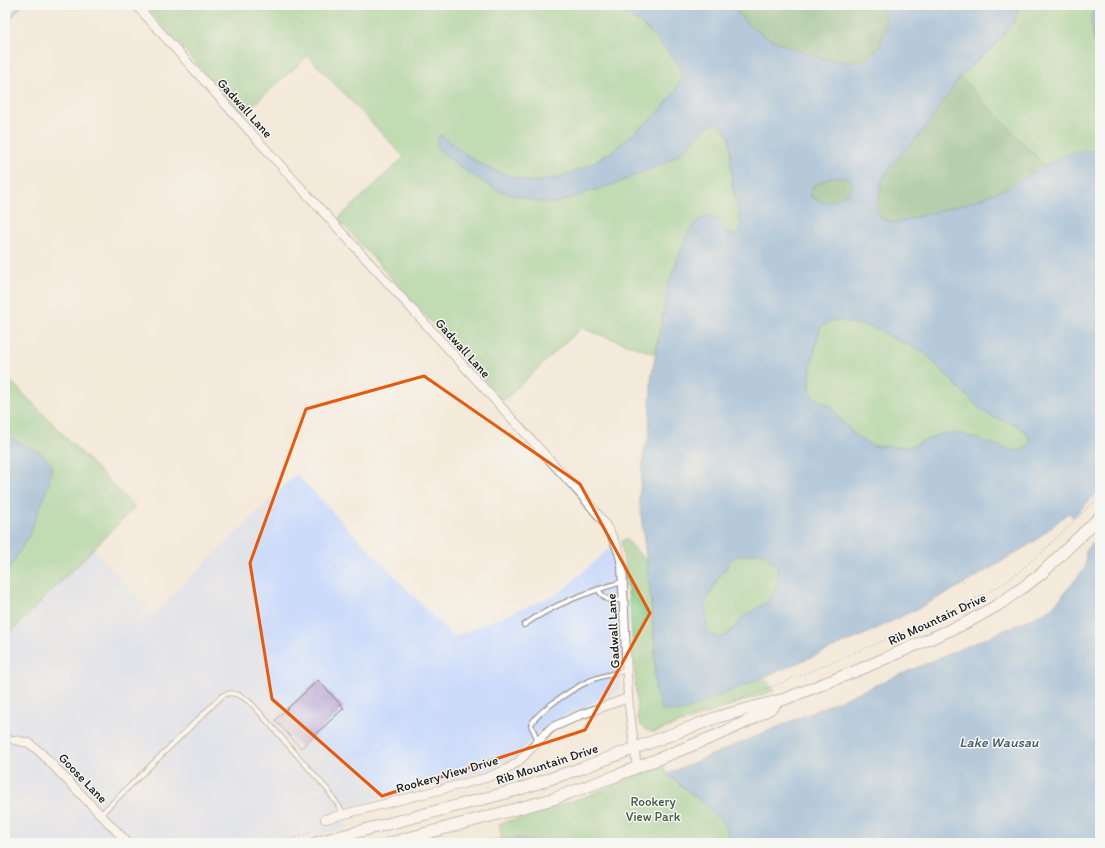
<svg xmlns="http://www.w3.org/2000/svg" width="1105" height="848" viewBox="0 0 1105 848" font-family="Itim,sans-serif">
<rect width="100%" height="100%" fill="#f6f6f2"/>
<filter id="ink" filterUnits="userSpaceOnUse"><feTurbulence type="fractalNoise" baseFrequency=".025" numOctaves="2"/><feDisplacementMap in="SourceGraphic" scale="8" xChannelSelector="R" yChannelSelector="G"/><feConvolveMatrix kernelMatrix="1 2 1 2 8 2 1 2 1" color-interpolation-filters="sRGB"/></filter>
<filter id="wash" filterUnits="userSpaceOnUse"><feTurbulence type="fractalNoise" baseFrequency=".012" numOctaves="4" result="noise"/><feDisplacementMap in="SourceGraphic" scale="16" xChannelSelector="R" yChannelSelector="G"/><feGaussianBlur stdDeviation="0.9" result="paint"/><feColorMatrix in="noise" values="0 0 0 0 0 0 0 0 0 0 0 0 0 0 0 0 0 1.4 0 .05"/><feComposite in="paint" operator="in"/></filter>
<g filter="url(#wash)">
<rect width="100%" height="100%" fill="#f4eada"/>
<!-- built -->
<polygon fill="#ccdbfa" points="296,474 453,637 558,594 612,546 616,573 621,656 621,684 619,689 615,693 554,721 543,728 517,756 498,768 479,774 333,811 348,828 289,843 13,843 5,835 5,638 93,549 153,614"/>
<!-- green -->
<g fill="#83c984" stroke="#507250">
<path d="M144,5H608L637,21L648,30L681,67L682,75L677,89L660,111L615,149L585,168L554,179L530,182L498,172L475,161L441,135L437,147L538,202L682,152L708,125L716,124L724,127L730,138L732,184L741,223L740,231L738,235C727,236 723,226 717,219L669,282L655,354L581,328L503,401L338,219L404,157L308,56L242,115Z"/>
<path d="M1020,5H1096L1091,16L1095,47L1100,55V152C1075,151 1067,153 1045,166L960,77L1000,40L1015,20Z"/>
<polygon points="832,320 850,322 878,329 896,340 914,347 924,352 980,409 992,417 1015,424 1026,432 1030,440 1027,447 1019,451 1007,449 942,434 909,447 873,446 857,437 838,417 832,407 813,397 810,391 810,372 820,327"/>
<polygon points="5,375 135,507 5,638"/>
<path d="M626,539L647,562L655,648V690L681,712L763,677L775,690L655,732C646,732 641,727 638,719L630,607L621,541Z"/>
<polygon points="762,552 777,567 778,580 776,589 767,602 743,617 727,635 717,638 707,632 705,605 718,578 727,567 727,564 735,557"/>
<polygon points="663,765 667,774 703,803 723,823 733,843 541,843 519,838 502,839 499,824 582,798"/>
</g>
<!-- forest -->
<g fill="#6aad72" stroke="#436447">
<path d="M732,5H879C888,18 887,25 882,39C881,42 880,46 878,48C876,52 866,60 862,61C836,67 776,45 755,30C746,24 738,14 732,5Z"/>
<polygon points="960,77 1045,166 1007,188 972,202 895,223 882,219 876,210 882,181 891,166 924,130"/>
<polygon points="831,177 850,178 853,182 849,192 838,199 822,203 810,195 812,188"/>
</g>
<!-- water -->
<g fill="#68a2d8" stroke="#425f7a" fill-rule="evenodd">
<path d="M608,5H732C738,14 746,24 755,30C777,45 835,67 862,61C866,60 876,52 878,48C880,46 881,42 882,39C887,25 888,18 879,5H1020L1015,20L1000,40L960,77L924,130L891,166L882,181L876,210L882,219L895,223L972,202L1007,188L1062,156L1081,151L1100,152V843H733L723,823L703,803L667,774L1033,618L1052,608L1085,568L1086,550L1094,535L1068,513L1035,541L973,579L923,606L866,634L681,712L662,710L655,690V648L651,600L639,498L644,451L649,437L651,379L669,282L687,235L697,221L710,215C712,216 715,217 717,218C725,225 725,236 738,235L740,231L741,223L732,184L730,138L723,127L716,124L708,125L682,152L667,162L620,182L556,203L538,202L496,190L466,171L444,154L436,147L439,136L441,135L475,161L498,172L530,182L554,179L585,168L615,149L660,111L677,89L682,75L681,67L648,30L637,21ZM831,177L850,178L853,182L849,192L838,199L822,203L810,196L812,187ZM832,320L850,322L878,329L896,340L914,347L924,352L980,409L992,417L1015,424L1026,432L1030,440L1027,447L1019,451L1007,449L959,433L942,434L909,447L873,446L857,437L838,417L832,407L813,397L810,391V372L820,328ZM762,552L777,567L778,580L776,589L767,602L743,617L727,635L717,638L708,632L705,605L718,578L727,567V564L735,557Z"/>
<polygon points="1096,5 1100,5 1100,55 1095,47 1091,16"/>
<polygon points="5,435 41,453 52,465 49,484 29,536 5,575"/>
<polygon points="519,838 541,843 458,843 463,842"/>
</g>
<!-- pier -->
<polygon fill="#f4eada" points="1100,491 1100,535 1084,550 1091,536 1072,519"/>
<g fill="none" stroke-linecap="round" stroke-linejoin="round">
<!-- stream -->
<polyline stroke="#68a2d8" stroke-width="3" points="5,24 21,5"/>
</g>
<g id="blocks">
<!-- building -->
<polygon fill="#b19ed0" points="318,680 344,708 301,748 275,720"/>
</g>
</g>
<g filter="url(#ink)">
<use href="#blocks" fill-opacity="0" stroke="#88837b" stroke-width="1"/>
<g fill="none" stroke-linecap="round" stroke-linejoin="round">
<!-- service casing -->
<g stroke="#88837b" stroke-width="6">
<g id="service">
<path d="M598,589C605,601 610,601 623,600"/>
<path d="M524,625C554,604 588,592 622,582"/>
<polyline points="5,736 14,740"/>
<path d="M538,741L531,725C537,711 573,689 587,682C599,676 614,674 626,670"/>
<path d="M101,814L222,696C233,689 243,697 252,704L327,789L344,814"/>
</g>
</g>
<!-- minor casing -->
<g stroke="#88837b" stroke-width="10">
<g id="minor">
<path d="M136,5L272,156L568,480C590,505 617,531 622,566L628,698L637,768"/>
<polyline points="14,740 29,743 40,752 128,843"/>
<polyline points="325,819 486,778 507,769 518,762 551,728 580,715 628,698"/>
</g>
</g>
<!-- secondary casing -->
<g stroke="#88837b" stroke-width="13">
<g id="secondary">
<polyline points="315,843 517,790 582,768 718,717 785,699 861,669 966,623 998,605 1025,586 1042,573 1100,517"/>
<polyline points="390,843 553,799 618,775 720,734 754,718 774,706"/>
</g>
</g>
<!-- path -->
<g stroke="#88837b" stroke-width="1.5" stroke-dasharray="1 3" stroke-linecap="butt">
<polyline points="949,562 965,583"/>
<polyline points="725,704 789,680 895,636 947,613 998,587 1010,579 1041,553 1100,496"/>
<polyline points="273,843 311,833"/>
</g>
<!-- service -->
<use href="#service" stroke="#fff" stroke-width="4"/>
<!-- minor -->
<use href="#minor" stroke="#fff" stroke-width="8"/>
<!-- secondary -->
<use href="#secondary" stroke="#fff" stroke-width="11"/>
</g>
</g>
<!-- marked area -->
<path d="M0 0H1105V848H0ZM424,376L580,484L650,613L585,730L382,796L272,699L250,563L306,409Z" fill="#f4eada" fill-opacity=".55" fill-rule="evenodd"/>
<path fill="none" stroke="#e8590c" stroke-width="3" stroke-linejoin="round" d="M424,376L580,484L650,613L585,730L382,796L272,699L250,563L306,409Z"/>
<g text-anchor="middle" dominant-baseline="central" stroke-width="3" stroke-linejoin="round" paint-order="stroke">
<!-- street labels -->
<g font-size="13" fill="#1c1c1c" stroke="#f6f6f2">
<text transform="translate(245 108) rotate(48)">Gadwall Lane</text>
<text transform="translate(463 348) rotate(48)">Gadwall Lane</text>
<text transform="translate(937 619) rotate(-25)">Rib Mountain Drive</text>
<text transform="translate(613 631) rotate(-93)">Gadwall Lane</text>
<text transform="translate(547 764) rotate(-18)">Rib Mountain Drive</text>
<text transform="translate(447 774) rotate(-16)">Rookery View Drive</text>
<text transform="translate(83 778) rotate(46)">Goose Lane</text>
</g>
<!-- park labels -->
<g font-size="13" fill="#405940" stroke="#f6f6f2">
<text x="653" y="801">Rookery<tspan x="653" dy="15">View Park</tspan></text>
</g>
<!-- water labels -->
<g font-size="14" font-style="italic" fill="#3e5871" stroke="#f6f6f2">
<text x="999" y="742">Lake Wausau</text>
</g>
</g>
<!-- margin -->
<rect width="1105" height="848" fill="none" stroke="#f6f6f2" stroke-width="20"/>
</svg>
